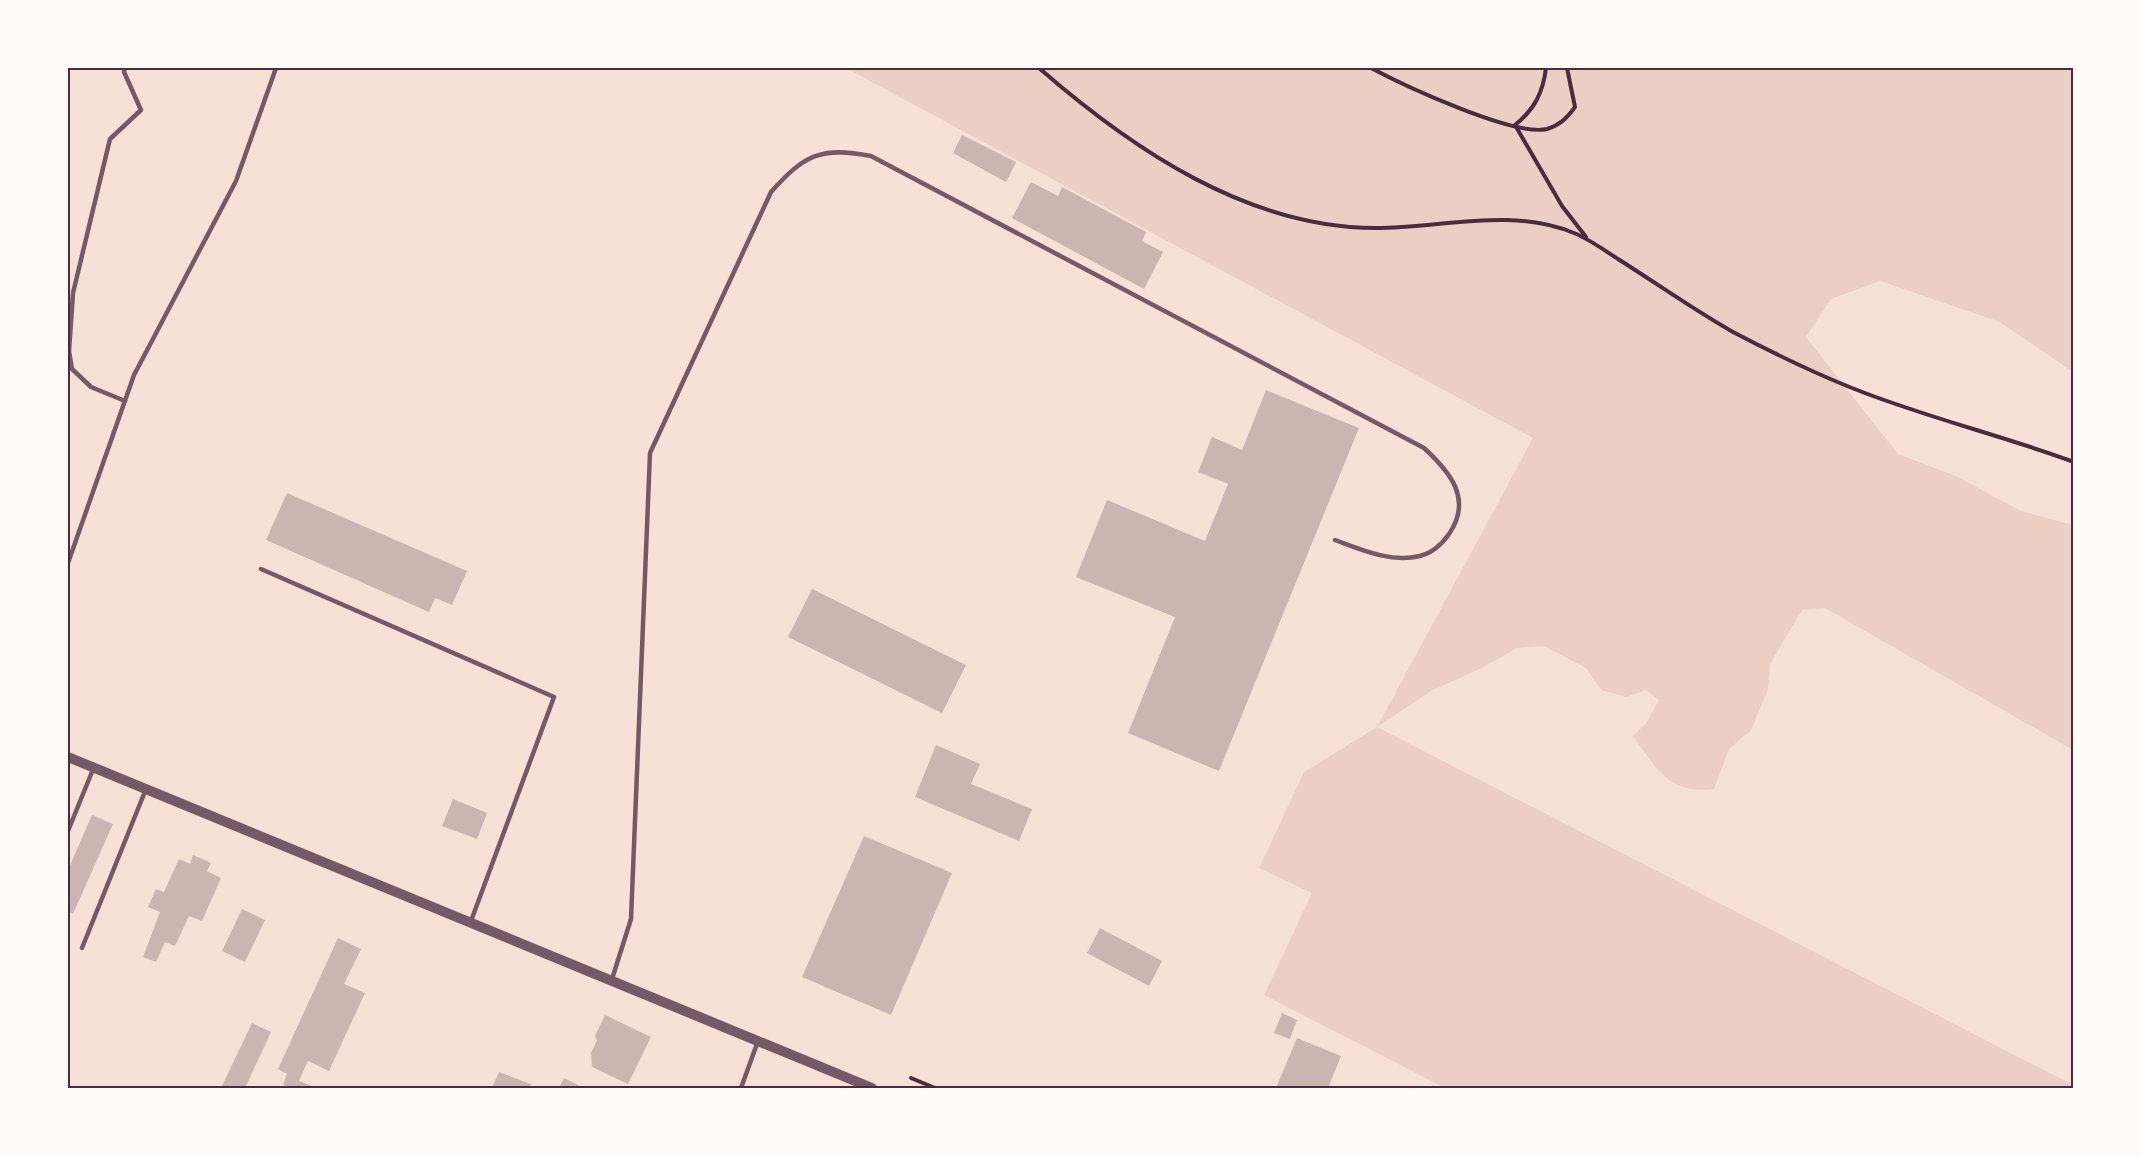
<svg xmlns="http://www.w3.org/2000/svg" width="2141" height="1156" viewBox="0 0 2141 1156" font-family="Commissioner,sans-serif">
<rect width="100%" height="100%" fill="#f7e1d7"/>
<!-- green -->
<path fill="#ebcfc5" d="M846,68H2073V372L2000,322L1880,281L1831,299L1806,337L1898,454L1956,476L2021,511L2073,525V750L1825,608L1802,610L1770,664L1768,690L1751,730L1729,749L1714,789C1669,795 1656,768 1633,736L1646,723L1659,700L1646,690L1626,697L1601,690L1586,668L1544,646L1517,648L1482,668L1431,691L1377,727L2073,1085V1088H1445L1264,995L1312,893L1259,868L1304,772L1377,727L1533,438Z"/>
<!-- building -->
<g fill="#ccb4b1">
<polygon points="962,135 1016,162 1006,182 953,153"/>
<polygon points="1031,182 1058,196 1062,187 1146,232 1142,241 1163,252 1144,289 1012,218"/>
<polygon points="1266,390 1359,428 1219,771 1128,733 1175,617 1076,577 1107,500 1205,541 1228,484 1198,472 1212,437 1242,450"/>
<polygon points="287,493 467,571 452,605 435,598 429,612 266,540"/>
<polygon points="812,589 966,665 942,713 788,637"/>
<polygon points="936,745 980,764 971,784 1032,809 1019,841 915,797"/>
<polygon points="453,799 487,813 477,839 442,826"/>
<polygon points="92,815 113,824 73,914 68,911 68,870"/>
<polygon points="864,836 952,873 891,1015 802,977"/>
<polygon points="193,855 211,863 207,871 221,878 202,921 189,916 175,946 165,942 156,962 143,957 160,912 148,907 156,889 164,892 179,859 190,864"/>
<polygon points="242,909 265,920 245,962 222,951"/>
<polygon points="1100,928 1162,961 1149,986 1087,953"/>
<polygon points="338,938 361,949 344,984 365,993 329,1071 308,1061 299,1081 317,1088 292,1088 283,1085 287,1074 278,1069"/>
<polygon points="1282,1013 1297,1020 1290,1039 1274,1033"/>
<polygon points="605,1015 651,1037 628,1084 592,1067 591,1053 597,1040 595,1036"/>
<polygon points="252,1023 271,1032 245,1088 221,1088"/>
<polygon points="1297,1038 1341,1056 1328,1088 1276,1088"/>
<polygon points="499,1072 531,1084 530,1088 492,1088"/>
<polygon points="564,1078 584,1088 559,1088"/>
</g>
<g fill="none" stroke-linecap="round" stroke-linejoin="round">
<!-- path -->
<g stroke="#4a2c40" stroke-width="4">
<path d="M1039,68C1132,149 1248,228 1376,228C1442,228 1511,207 1574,233C1589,239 1604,250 1618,259C1656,283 1694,310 1733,332C1771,352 1812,372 1852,388C1924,417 2001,435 2074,462"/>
<path d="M1371,68C1403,85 1514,137 1547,129C1560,125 1567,118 1575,107L1567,68"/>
<path d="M1546,68C1543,92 1535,109 1515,125L1562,206L1586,237"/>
<polyline points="911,1078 935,1088"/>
</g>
<!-- service -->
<g stroke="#755966" stroke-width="4.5">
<polyline points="125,401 91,387 72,369 69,351 73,293 110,139 141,110 124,72 125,68"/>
<polyline points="68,563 134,375 236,181 276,68"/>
<polyline points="261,569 554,697 471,921"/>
<polyline points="68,831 94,767"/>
<polyline points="82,948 146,789"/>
<path d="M612,979L631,919L650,453L771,192C804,155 821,146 871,156L1424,448C1450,472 1473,499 1449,534C1442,544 1432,553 1420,556C1391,563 1362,550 1335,540"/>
<polyline points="741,1088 758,1041"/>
</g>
<!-- tertiary -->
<polyline stroke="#755966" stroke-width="10" points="68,757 872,1088"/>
</g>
<!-- border -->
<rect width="2141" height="1156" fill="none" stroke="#fffaf5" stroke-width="138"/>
<rect x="69" y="69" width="2003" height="1018" fill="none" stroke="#4a2c40" stroke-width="2"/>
</svg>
